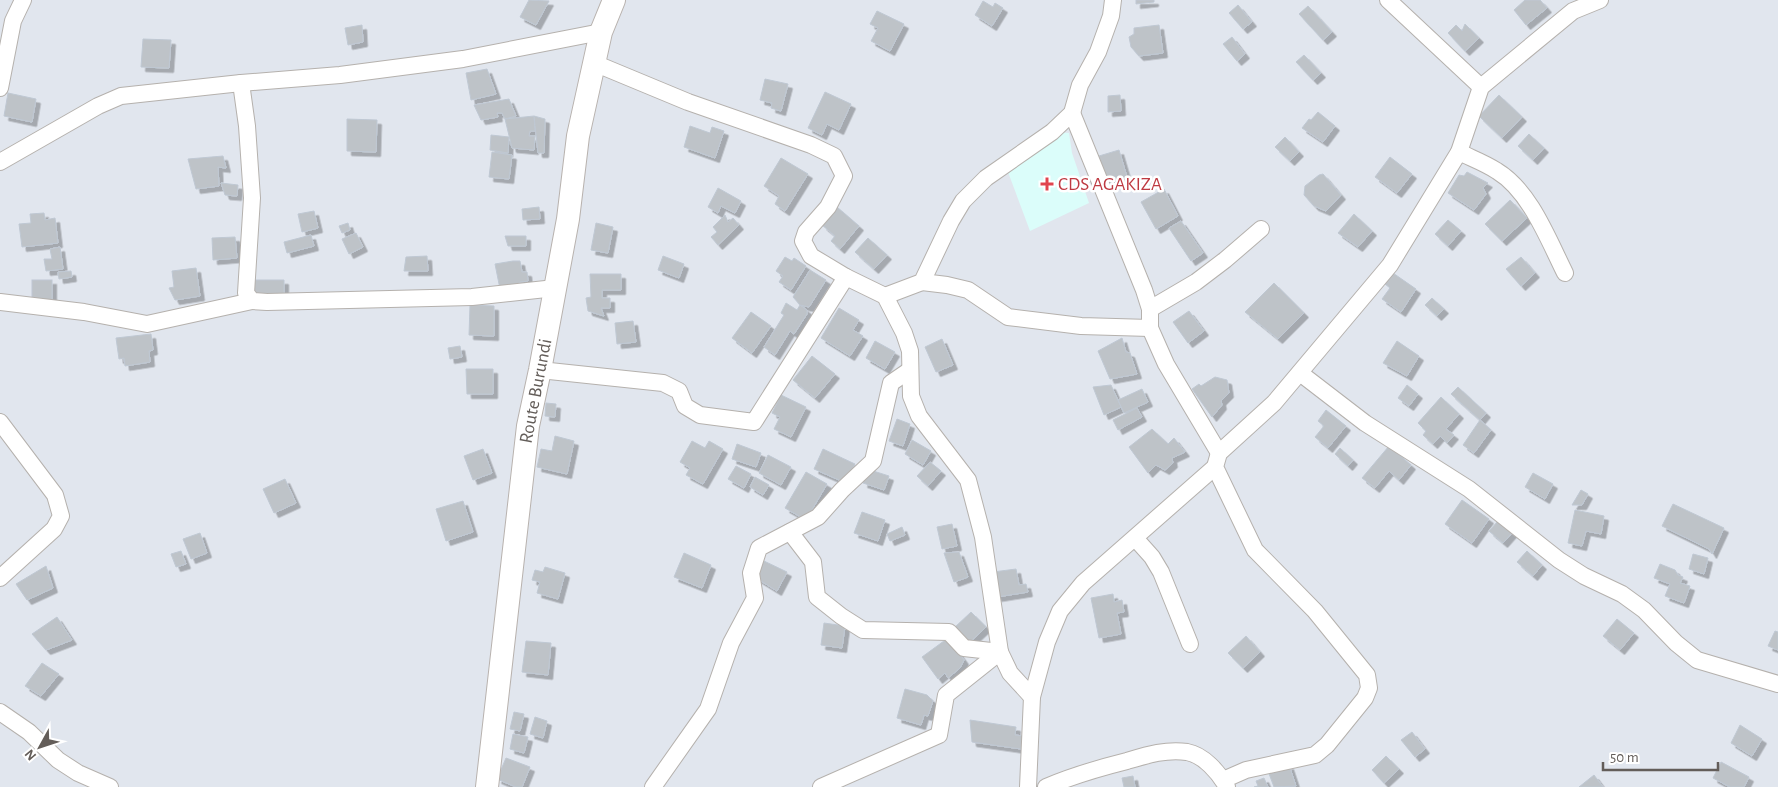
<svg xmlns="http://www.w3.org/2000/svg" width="1778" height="787" viewBox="0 0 1778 787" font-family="'Alegreya Sans',sans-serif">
<defs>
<filter id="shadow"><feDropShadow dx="4.5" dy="4.5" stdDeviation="0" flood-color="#0004"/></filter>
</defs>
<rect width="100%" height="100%" fill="#e1e6ee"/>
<!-- medical -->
<polygon fill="#dbfdfa" points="1052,132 1069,133 1072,153 1089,203 1030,231 1005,164"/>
<!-- building -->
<g fill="#bec3c8" stroke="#bfc8d3" filter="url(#shadow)">
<polygon points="529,0 549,1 536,25 520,17"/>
<polygon points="1136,0 1154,0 1154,2 1136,4"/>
<polygon points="1525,0 1540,0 1547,8 1526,25 1514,10"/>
<polygon points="983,1 993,7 995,3 1003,8 992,26 975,15"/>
<polygon points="1238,5 1252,22 1243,29 1229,13"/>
<polygon points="1308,6 1332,32 1323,40 1299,14"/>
<polygon points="877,11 904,24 890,51 871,41 878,28 870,24"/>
<polygon points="1465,24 1479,38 1465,51 1448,33 1456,25 1462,31"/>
<polygon points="362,25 363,42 348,45 345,28"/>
<polygon points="1159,25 1163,53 1139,56 1131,47 1129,37 1134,34 1134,28"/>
<polygon points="1232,37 1245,54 1237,61 1223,44"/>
<polygon points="143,39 171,40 169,68 141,67"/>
<polygon points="1304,55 1321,73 1313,80 1296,62"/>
<polygon points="487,69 496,94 471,100 466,73"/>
<polygon points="765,79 788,84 781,111 771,108 772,103 760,100"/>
<polygon points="825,92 851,104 839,130 827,124 822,135 808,128"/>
<polygon points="8,93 36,99 32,122 4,116"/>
<polygon points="1120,95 1121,111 1108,112 1108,96"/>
<polygon points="1499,95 1522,117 1502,138 1479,116"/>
<polygon points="509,99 516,116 505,119 502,113 497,113 498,117 481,120 474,105"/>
<polygon points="1318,112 1335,126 1323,142 1302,128 1309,119 1311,120"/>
<polygon points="534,116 535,131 530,131 529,136 535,136 534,150 512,148 505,119"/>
<polygon points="534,116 545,119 544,153 538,153"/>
<polygon points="347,119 377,120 376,152 347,151"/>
<polygon points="690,126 710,133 712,127 724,131 715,158 684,147"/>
<polygon points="1529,134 1544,148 1533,160 1518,146"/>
<polygon points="491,135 509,137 508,153 490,150"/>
<polygon points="1285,137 1299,152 1290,161 1275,147"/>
<polygon points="1119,150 1127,177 1107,183 1099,156"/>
<polygon points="492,152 512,155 509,179 489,177"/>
<polygon points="223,156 226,168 218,167 219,186 196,189 188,159"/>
<polygon points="1390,157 1412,174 1397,193 1375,177"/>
<polygon points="781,158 808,174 785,211 775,204 779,196 764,186"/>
<polygon points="1467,172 1488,183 1483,188 1486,194 1474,210 1448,193 1459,175 1464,176"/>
<polygon points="1323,174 1341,195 1326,211 1314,206 1304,195 1305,186 1319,175"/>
<polygon points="221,183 238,185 237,196 225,195"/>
<polygon points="718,188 741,201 735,213 721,206 718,213 708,207"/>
<polygon points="1164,189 1178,216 1156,229 1141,202"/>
<polygon points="1510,200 1527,218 1502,241 1485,224"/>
<polygon points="539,207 540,219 523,220 522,209"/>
<polygon points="837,207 859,226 840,249 831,241 835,236 822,225"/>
<polygon points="314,211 318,228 302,232 298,214"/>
<polygon points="44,213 45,220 55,218 58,243 22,247 19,224 31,223 30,214"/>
<polygon points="1354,214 1372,231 1358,247 1338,233"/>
<polygon points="725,215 728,222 733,218 739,225 718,245 711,237 717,232 713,227"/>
<polygon points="1448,220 1461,231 1448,246 1435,234"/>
<polygon points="1181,221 1203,253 1191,261 1169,228"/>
<polygon points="348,223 350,230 342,233 339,226"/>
<polygon points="596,223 613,227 608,253 591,250"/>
<polygon points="356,233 363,247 349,254 342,239"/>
<polygon points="311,235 314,246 287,253 284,242"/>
<polygon points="505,236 526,236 526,246 508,246"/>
<polygon points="235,237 237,258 213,260 212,238"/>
<polygon points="868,238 887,255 874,269 855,252"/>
<polygon points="60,247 63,269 46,271 44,259 52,259 50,249"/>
<polygon points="427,256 428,271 404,271 406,257"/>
<polygon points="663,256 684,264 679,278 658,270"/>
<polygon points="785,257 792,261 794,258 806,266 791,290 779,282 783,276 776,271"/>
<polygon points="1521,257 1535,273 1521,286 1506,269"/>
<polygon points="513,261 520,261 522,272 527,272 528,281 520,282 519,285 500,289 495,264"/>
<polygon points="196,268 200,296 175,300 169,288 174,287 172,271"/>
<polygon points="810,270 826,280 809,307 800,305 793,297"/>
<polygon points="71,271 72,277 59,279 58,272"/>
<polygon points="1393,273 1416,289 1401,312 1382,299 1390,288 1385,284"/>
<polygon points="590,274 621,274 621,290 602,290 602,298 610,298 610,308 601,308 604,316 588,311 586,298 591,297"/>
<rect x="32" y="280" width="20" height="24"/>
<polygon points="250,280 284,280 284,294 250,293"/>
<polygon points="1274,283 1304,313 1278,339 1245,312"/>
<polygon points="1432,298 1444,309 1437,316 1425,305"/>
<polygon points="786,303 797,310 800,305 807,310 807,314 794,334 790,331 775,355 764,347 784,315 781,313"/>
<polygon points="470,305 494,306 494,336 469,335"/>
<polygon points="839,308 859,320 853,330 863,336 850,356 821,338"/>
<polygon points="1189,311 1204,331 1188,343 1173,322"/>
<polygon points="751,312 771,326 752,353 732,338"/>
<polygon points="633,321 636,342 617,344 615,323"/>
<polygon points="151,334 153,350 149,351 150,362 125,366 124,358 119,359 116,338"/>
<polygon points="1122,338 1126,352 1130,353 1137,374 1110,379 1098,351"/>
<polygon points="942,339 953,365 936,372 925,347"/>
<polygon points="875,341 895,352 885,369 866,358"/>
<polygon points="1397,341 1419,356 1407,376 1383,363"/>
<polygon points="460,346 462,357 450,359 448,348"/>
<polygon points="812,356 835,374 815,398 793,380"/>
<polygon points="466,369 493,369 493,394 467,394"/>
<polygon points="1215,377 1227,380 1229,393 1221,401 1222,405 1212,417 1192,389 1199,384 1201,386"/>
<polygon points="1111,385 1121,407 1104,415 1093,387"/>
<polygon points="1407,385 1418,394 1409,406 1398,398"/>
<polygon points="1458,387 1486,413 1480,420 1451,394"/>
<polygon points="1142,389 1148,402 1124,413 1118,400"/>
<polygon points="781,395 806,407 791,437 774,429 780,417 772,413"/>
<polygon points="1441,397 1459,414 1446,429 1454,435 1447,443 1440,436 1433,444 1423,435 1426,431 1418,423"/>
<polygon points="546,403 556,404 555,417 545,416"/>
<polygon points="1137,408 1142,417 1118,430 1113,420"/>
<polygon points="1326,410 1346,426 1328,448 1315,437 1324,426 1318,421"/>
<polygon points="897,419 910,424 903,446 889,441"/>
<polygon points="1480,420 1491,430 1474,453 1463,445"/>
<polygon points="1152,429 1168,444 1174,438 1185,452 1172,458 1173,463 1165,470 1156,465 1148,473 1129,447"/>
<polygon points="555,436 574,441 567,474 537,467 541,449 552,451"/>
<polygon points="912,440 931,451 923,465 905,454"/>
<polygon points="692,441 705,448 709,441 723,449 703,484 686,475 690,468 680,462"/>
<polygon points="737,444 761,453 756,467 732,459"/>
<polygon points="1389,446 1411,465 1399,480 1389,471 1375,488 1362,478"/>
<polygon points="1340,448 1353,460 1348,466 1335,454"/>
<polygon points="483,449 492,473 473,480 464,456"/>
<polygon points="823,449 855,464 846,483 814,469"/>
<polygon points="768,455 791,467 781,485 759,473"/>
<polygon points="930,462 941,471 928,486 917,476"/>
<polygon points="736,466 751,474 744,488 728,479"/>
<polygon points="867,469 889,476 884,490 863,483"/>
<polygon points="806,472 827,484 806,520 785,508"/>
<polygon points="1533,473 1553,484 1545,499 1525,487"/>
<polygon points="755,477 769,485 763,495 750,487"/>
<polygon points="285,479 296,503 274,513 263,489"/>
<polygon points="1581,490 1588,494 1582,505 1572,505"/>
<polygon points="1462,500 1489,519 1472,543 1445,524"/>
<polygon points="463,501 473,532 446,541 436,509"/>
<polygon points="1673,504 1724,528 1712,554 1709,549 1662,526"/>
<polygon points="1575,510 1604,516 1601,534 1586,531 1582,546 1568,543"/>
<polygon points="862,512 885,520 878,541 854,533"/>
<polygon points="1498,521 1512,533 1503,543 1489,531"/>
<polygon points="952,524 957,546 942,549 937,527"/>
<polygon points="902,527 905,535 890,541 887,534"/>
<polygon points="200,533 207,553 191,559 183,539"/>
<polygon points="181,551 186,564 176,567 171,554"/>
<polygon points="1527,551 1542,565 1533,576 1517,562"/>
<polygon points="959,552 968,577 954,582 944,553"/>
<polygon points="684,553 711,565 702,588 674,577"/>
<polygon points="1693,554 1708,558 1704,574 1689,569"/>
<polygon points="764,561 787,572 777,591 756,578"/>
<polygon points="1660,564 1675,570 1678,575 1683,577 1680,583 1690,586 1684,603 1665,596 1670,584 1654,578"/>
<polygon points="46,566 53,588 27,600 16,584"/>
<polygon points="545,567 565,573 558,599 537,593 540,582 532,580 535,570 543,572"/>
<polygon points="1016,569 1019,585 1026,584 1028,592 997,597 993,572"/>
<polygon points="1113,594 1114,602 1122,600 1124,612 1117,613 1121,634 1099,638 1091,598"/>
<polygon points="971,612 986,627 969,643 954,628"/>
<polygon points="57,617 72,640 46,650 32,634"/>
<polygon points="1617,619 1634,633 1620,650 1603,636"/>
<polygon points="824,623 845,626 842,648 821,645"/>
<polygon points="1775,631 1778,632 1778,650 1768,646"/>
<polygon points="1246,636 1260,652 1243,668 1228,653"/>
<polygon points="948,638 964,660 960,668 948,678 945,673 938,679 922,657"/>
<polygon points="526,641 551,643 548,675 522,672"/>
<polygon points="42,663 59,674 41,696 25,686"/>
<polygon points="905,689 927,695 933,701 928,716 924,715 921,725 897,718"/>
<polygon points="514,712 524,714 520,731 510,729"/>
<polygon points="535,717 547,721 543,738 530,734"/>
<polygon points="970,720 1016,727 1015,735 1023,736 1021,749 972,742"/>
<polygon points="1740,725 1762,739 1752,756 1731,743"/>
<polygon points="1412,732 1425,749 1415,757 1401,740"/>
<polygon points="513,734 528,737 524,753 510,749"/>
<polygon points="1386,756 1399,769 1384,783 1372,770"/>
<polygon points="506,758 530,767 522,787 516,787 497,779"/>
<polygon points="1721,762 1749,777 1744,787 1730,787 1713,778"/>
<polygon points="1289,765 1296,786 1274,787 1268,771"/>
<polygon points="1594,775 1603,787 1579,787"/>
<polygon points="1133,776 1135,787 1124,787 1122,778"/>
<polygon points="1264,778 1268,787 1254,787 1258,786 1256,781"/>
</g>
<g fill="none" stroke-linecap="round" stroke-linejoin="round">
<!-- street casing -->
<g stroke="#b5b1ad" stroke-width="18">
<g id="street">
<polyline points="1388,0 1481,87"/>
<polyline points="594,63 688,102 811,145 834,156 844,176 828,207 806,232 803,241 811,256 846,277 885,296 904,333 910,351 911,396 919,416 968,480 983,537 1000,652 1010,673 1032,697"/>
<polyline points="241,83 247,126 252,198 246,293 252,301 267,302 472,297 555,288"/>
<polyline points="0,88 13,21 23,0"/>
<polyline points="1072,113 1144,290 1150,309 1150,328 1166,364 1219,453"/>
<path d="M1459,152C1471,158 1485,163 1497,171C1530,191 1548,239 1565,273"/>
<polyline points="0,162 98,106 121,96 241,83 340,75 463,59 601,32"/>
<polyline points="922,282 947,285 968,290 1008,317 1081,326 1150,328"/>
<polyline points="885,296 922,282 951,221 963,201 986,178 1052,132 1072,113 1080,85 1098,52 1111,16 1113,0"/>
<polyline points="0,302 84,312 147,324 252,301"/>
<polyline points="1150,309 1196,282 1225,260 1261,229"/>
<polyline points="540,370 663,383 679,391 685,406 700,415 754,422 846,277"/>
<polyline points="1300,373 1365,423 1469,489 1559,560 1584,576 1622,594 1644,610 1676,643 1697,660 1778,684"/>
<polyline points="0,422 55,495 61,516 54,529 0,578"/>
<polyline points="790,532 813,562 817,597 841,616 863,630 949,632 964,648 1000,652"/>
<polyline points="1135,538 1152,557 1161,572 1190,644"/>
<polyline points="0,712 29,732 58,760 78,773 110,787"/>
<polyline points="1223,780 1246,770 1315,755 1327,745 1365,698 1369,688 1367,675 1315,611 1255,550 1215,467 1219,453 1274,403 1390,265 1459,152 1481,87 1573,11 1600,0"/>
<polyline points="653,787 708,709 731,643 755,598 751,573 759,548 818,517 842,490 873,461 891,383 910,370"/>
<polyline points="821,787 939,735 946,695 1000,652"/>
<polyline points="1028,787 1032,697 1047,642 1060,611 1083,583 1215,467"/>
<path d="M1046,787C1072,776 1099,768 1127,761C1147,755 1166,749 1187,752C1204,755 1219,773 1227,787"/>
</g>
</g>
<!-- secondary casing -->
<g stroke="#b8b2ae" stroke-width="24">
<polyline id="secondary" points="487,787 528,426 540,370 568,219 578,136 601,32 614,0"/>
</g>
<!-- street -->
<use href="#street" stroke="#fff" stroke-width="16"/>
<!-- secondary -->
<use href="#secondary" stroke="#fff" stroke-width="22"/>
</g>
<!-- markers -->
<path fill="#e0444e" stroke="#fff" stroke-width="2" d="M1044.5 176.5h5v5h5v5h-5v5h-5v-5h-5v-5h5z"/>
<g text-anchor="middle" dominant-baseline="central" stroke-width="5" stroke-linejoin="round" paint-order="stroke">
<!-- health labels -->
<g font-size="19" fill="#be3a42" stroke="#fff" text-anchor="start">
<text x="1058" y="184">CDS AGAKIZA</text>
</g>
<!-- street labels -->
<g font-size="19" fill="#635d59" stroke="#fff">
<text transform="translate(536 391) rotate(-79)">Route Burundi</text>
</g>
</g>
<!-- north arrow -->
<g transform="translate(40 747) rotate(230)" stroke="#ffffff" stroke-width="4" paint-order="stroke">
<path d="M0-4L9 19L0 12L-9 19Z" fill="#635d59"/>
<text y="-8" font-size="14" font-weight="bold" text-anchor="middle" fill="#635d59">N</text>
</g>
<!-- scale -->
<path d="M1603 762v8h115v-8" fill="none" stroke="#635d59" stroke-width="2.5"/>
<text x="1610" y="762" font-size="15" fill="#635d59" stroke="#ffffff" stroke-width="4" paint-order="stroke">50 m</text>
</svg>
